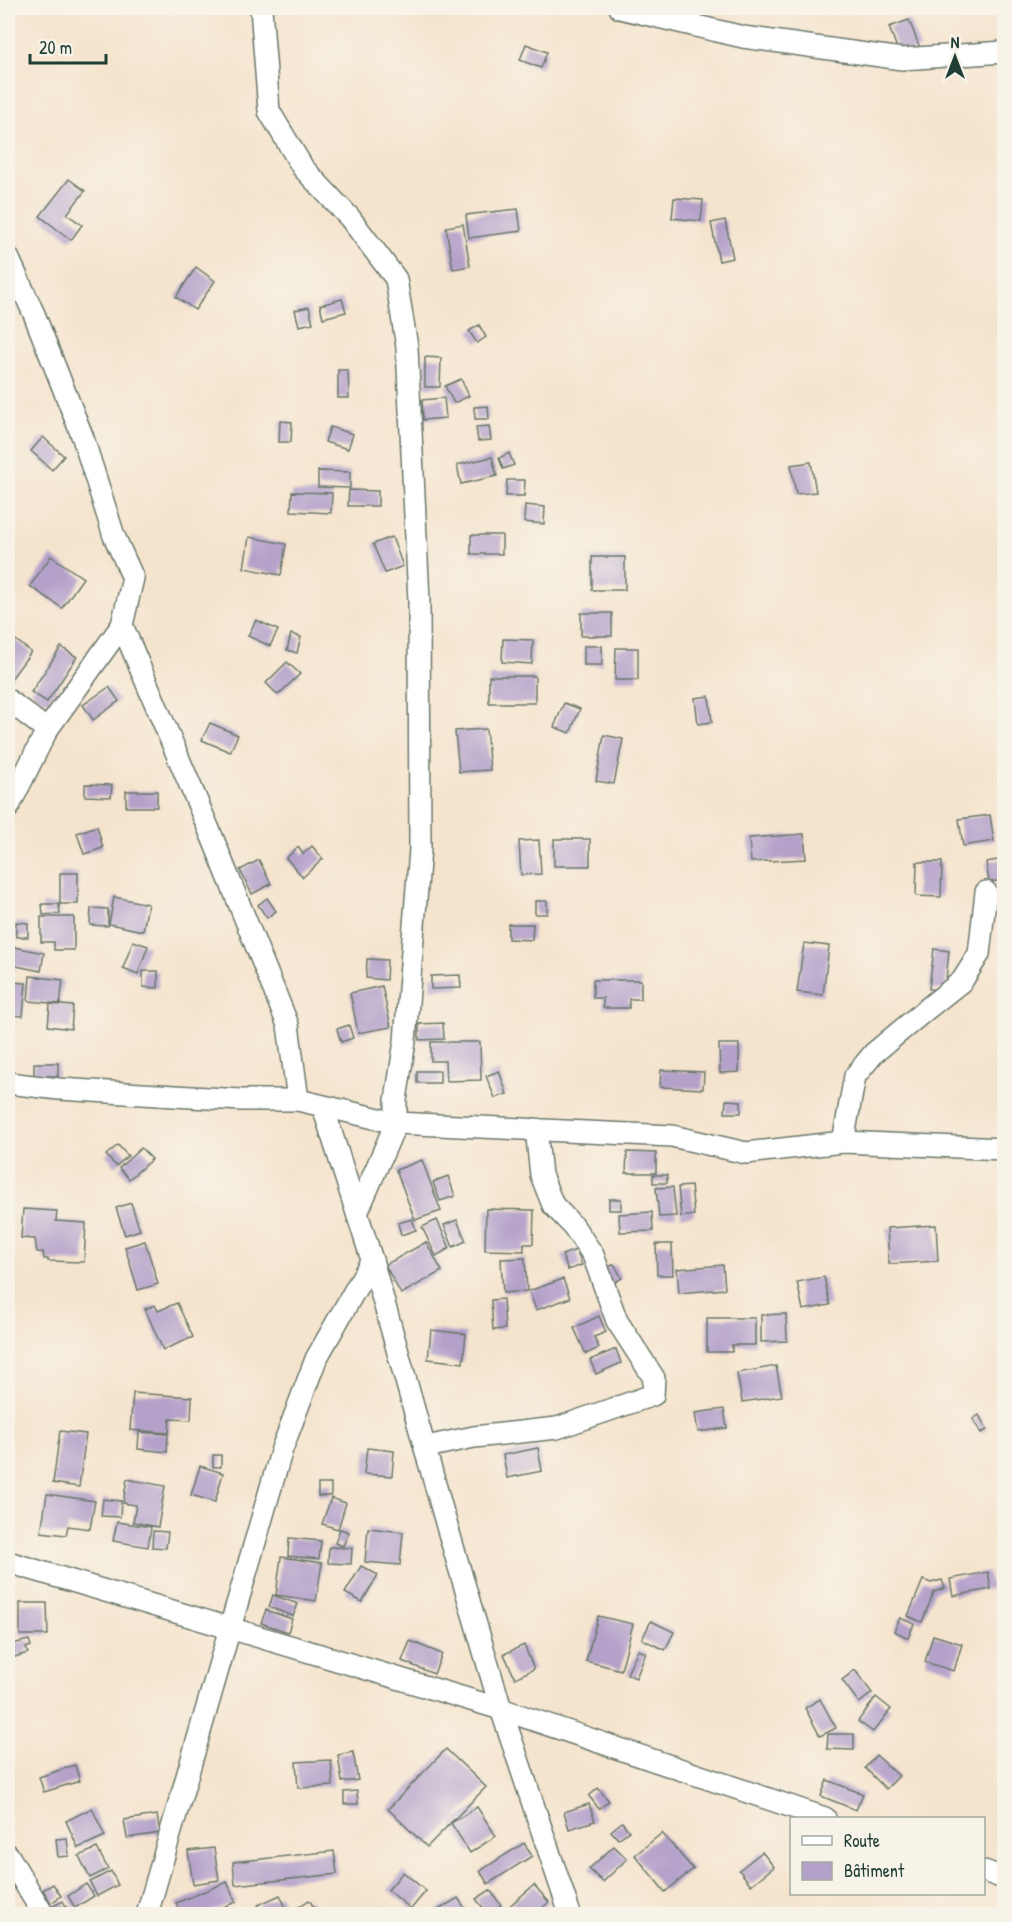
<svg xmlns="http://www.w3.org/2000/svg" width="1012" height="1922" viewBox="0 0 1012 1922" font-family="'Patrick Hand',sans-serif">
<rect width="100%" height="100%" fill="#f7f3e8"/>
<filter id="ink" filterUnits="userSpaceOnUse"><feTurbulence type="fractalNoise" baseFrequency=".0167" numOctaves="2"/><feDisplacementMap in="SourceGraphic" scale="12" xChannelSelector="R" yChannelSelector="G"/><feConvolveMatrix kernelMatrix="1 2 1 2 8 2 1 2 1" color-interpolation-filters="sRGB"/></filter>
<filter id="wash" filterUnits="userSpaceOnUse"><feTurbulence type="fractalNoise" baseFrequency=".008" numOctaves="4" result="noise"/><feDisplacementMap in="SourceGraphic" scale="24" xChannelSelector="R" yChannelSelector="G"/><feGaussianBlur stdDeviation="1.35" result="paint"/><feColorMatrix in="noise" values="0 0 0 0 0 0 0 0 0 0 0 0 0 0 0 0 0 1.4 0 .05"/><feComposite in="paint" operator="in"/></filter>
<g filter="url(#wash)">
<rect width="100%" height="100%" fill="#f5e4cd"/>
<g id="blocks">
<!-- building -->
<g fill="#b4a1ca">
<polygon points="909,20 920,48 900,56 889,27"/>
<polygon points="526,44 547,52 541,68 520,60"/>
<polygon points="69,179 85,191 67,214 82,225 71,240 40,216"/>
<polygon points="674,198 703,200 701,221 672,218"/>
<polygon points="518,209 521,231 469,238 466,215"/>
<polygon points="725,220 733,258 719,261 711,223"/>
<polygon points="463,224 470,266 453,269 446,227"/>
<polygon points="196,267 215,281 195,310 176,297"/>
<polygon points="342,299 346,312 323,318 320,305"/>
<polygon points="309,307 313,323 299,326 295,310"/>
<polygon points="479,325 486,337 477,343 469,331"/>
<polygon points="425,357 441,358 440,387 425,387"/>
<polygon points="338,370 348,370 349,398 338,398"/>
<polygon points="461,379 469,396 454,403 445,386"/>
<polygon points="444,398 446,418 423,420 422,400"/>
<polygon points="488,406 489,419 475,419 474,407"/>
<polygon points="280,421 292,422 291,442 279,442"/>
<polygon points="489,426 491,440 478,441 476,427"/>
<polygon points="330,427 353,434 348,449 325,442"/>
<polygon points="43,437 64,456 52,470 31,451"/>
<polygon points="509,453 514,465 503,469 499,458"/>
<polygon points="492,457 497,476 461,484 457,465"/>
<polygon points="811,462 816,492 796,494 791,465"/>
<polygon points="318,471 350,472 350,488 318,487"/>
<polygon points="507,480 525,480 524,496 506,496"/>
<polygon points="349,490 378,491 378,506 348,506"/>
<polygon points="292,492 332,493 331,513 291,511"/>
<polygon points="525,505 545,507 544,524 524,522"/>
<rect x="471" y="535" width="31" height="19"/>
<polygon points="249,537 286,544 281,575 244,568"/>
<polygon points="392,537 403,566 385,573 373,544"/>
<polygon points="51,556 83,578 62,608 30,586"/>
<rect x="592" y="557" width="33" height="33"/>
<rect x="581" y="613" width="31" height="23"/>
<polygon points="256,620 278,630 270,646 248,636"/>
<polygon points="8,634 31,652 11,679 8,676"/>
<polygon points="291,634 301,637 297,653 287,650"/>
<polygon points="503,639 533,640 532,664 502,662"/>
<rect x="584" y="646" width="18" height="19"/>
<polygon points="61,647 77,657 47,702 31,692"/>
<polygon points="616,648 638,648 638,680 615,680"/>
<polygon points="287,662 300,674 278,695 266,683"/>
<rect x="489" y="676" width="46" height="27"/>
<polygon points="109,687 119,701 93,720 83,705"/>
<polygon points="709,696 712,722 698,724 695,698"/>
<polygon points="564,703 580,709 570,733 554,727"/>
<polygon points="210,723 238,735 230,752 202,740"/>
<polygon points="486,729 490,770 459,772 455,731"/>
<polygon points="604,735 623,739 614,784 596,781"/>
<polygon points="85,784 112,785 111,797 85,796"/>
<rect x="126" y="791" width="31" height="16"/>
<polygon points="990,815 994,841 963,846 959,819"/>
<polygon points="97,826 103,848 84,854 77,833"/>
<polygon points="804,834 806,859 751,862 749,838"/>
<rect x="554" y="839" width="36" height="27"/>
<polygon points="539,840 541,874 521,875 519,841"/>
<polygon points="312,846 323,859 303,877 286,858 298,847 303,854"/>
<polygon points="1004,859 1004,880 989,882 986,862"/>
<polygon points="259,860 271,884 252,894 240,870"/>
<polygon points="917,862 942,862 941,897 916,896"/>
<rect x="60" y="873" width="18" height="31"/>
<polygon points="114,897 148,904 143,931 109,924"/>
<polygon points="267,898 276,911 267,918 258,905"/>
<rect x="535" y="901" width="12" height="13"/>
<polygon points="42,904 59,904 60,914 43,915"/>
<polygon points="91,908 108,909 108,926 90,925"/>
<polygon points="41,917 74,917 74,950 54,950 54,942 41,942"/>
<polygon points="16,922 28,923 28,937 16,937"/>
<polygon points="508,924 533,924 532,940 508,939"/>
<polygon points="133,941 148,946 138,974 123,968"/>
<polygon points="804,943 829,946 823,995 797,992"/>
<polygon points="14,947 44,953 41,971 11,965"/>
<polygon points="934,949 949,951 945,990 929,989"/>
<polygon points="367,959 387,960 386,980 366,978"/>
<polygon points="143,971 158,971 158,988 143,987"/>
<polygon points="460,975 461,988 431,989 431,976"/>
<polygon points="30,976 63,980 60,1004 28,1001"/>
<polygon points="593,980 641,980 641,999 629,999 629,1008 603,1008 603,998 593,998"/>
<polygon points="9,982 26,983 23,1016 8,1015"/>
<polygon points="382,986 391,1027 358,1033 350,993"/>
<polygon points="50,1004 73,1006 71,1029 48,1026"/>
<polygon points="443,1023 444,1039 419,1040 419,1024"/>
<polygon points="349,1025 353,1038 341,1042 337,1029"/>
<polygon points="431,1042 480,1042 481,1080 446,1081 445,1061 431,1061"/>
<polygon points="719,1044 739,1044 739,1072 720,1073"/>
<rect x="34" y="1063" width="24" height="13"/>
<polygon points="661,1070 704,1072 703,1089 660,1087"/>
<rect x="417" y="1071" width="23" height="12"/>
<polygon points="499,1071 507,1094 495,1098 486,1076"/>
<polygon points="726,1100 741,1101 741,1113 725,1113"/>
<polygon points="118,1145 128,1156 116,1166 106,1155"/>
<polygon points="141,1148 152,1159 129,1179 119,1168"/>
<polygon points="627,1152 656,1153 656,1173 626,1173"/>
<polygon points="422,1160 441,1211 415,1220 396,1170"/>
<rect x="653" y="1175" width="14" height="8"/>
<polygon points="448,1176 455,1196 440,1201 433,1182"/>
<polygon points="691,1186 694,1215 681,1217 678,1187"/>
<polygon points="673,1187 676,1216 659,1217 656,1188"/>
<rect x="609" y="1199" width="12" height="11"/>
<polygon points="131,1203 140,1230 125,1235 116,1208"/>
<polygon points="23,1209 57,1211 56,1221 86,1223 84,1262 48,1261 48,1259 44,1259 43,1252 37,1252 35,1239 21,1238"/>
<polygon points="486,1209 534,1210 533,1244 524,1244 524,1251 485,1250"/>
<polygon points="652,1212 653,1231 620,1232 619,1214"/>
<polygon points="412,1219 416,1230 401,1235 398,1223"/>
<polygon points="437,1220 450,1248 436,1256 422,1227"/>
<polygon points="457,1220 466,1241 453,1247 444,1225"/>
<polygon points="936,1225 938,1261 889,1264 887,1228"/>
<polygon points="145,1241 158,1284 138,1290 125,1247"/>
<polygon points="426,1242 442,1271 401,1294 385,1265"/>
<polygon points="656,1244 672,1244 673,1275 657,1275"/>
<polygon points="576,1250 582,1265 568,1270 562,1255"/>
<polygon points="525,1258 527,1291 503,1293 501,1259"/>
<polygon points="614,1264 622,1278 608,1286 600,1272"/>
<polygon points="723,1265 725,1289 679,1293 677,1269"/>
<polygon points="824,1277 830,1305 803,1310 797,1282"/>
<polygon points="563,1279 570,1298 536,1310 529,1291"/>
<polygon points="503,1299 505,1329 493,1330 491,1300"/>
<polygon points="177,1303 193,1337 163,1350 145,1309 155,1305 158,1311"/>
<polygon points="786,1314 787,1341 761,1342 761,1315"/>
<polygon points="599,1316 606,1332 594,1337 599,1348 586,1354 574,1328"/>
<polygon points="707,1318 755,1318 755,1345 732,1345 732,1352 707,1352"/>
<polygon points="431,1330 466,1334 463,1363 428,1359"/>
<polygon points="616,1349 621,1363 596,1374 590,1360"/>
<polygon points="776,1366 782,1396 742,1402 737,1373"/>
<polygon points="133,1393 192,1397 191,1420 170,1419 169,1433 130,1430"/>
<polygon points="724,1409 727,1428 698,1432 695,1413"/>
<polygon points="979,1415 987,1430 981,1433 973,1419"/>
<polygon points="60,1431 86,1434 79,1487 53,1483"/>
<polygon points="139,1432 168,1434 167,1452 138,1449"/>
<polygon points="367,1448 394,1451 392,1476 364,1474"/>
<polygon points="538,1448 542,1471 507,1478 503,1455"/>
<rect x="213" y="1455" width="8" height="12"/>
<polygon points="200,1466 223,1473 215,1502 191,1495"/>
<polygon points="127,1479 165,1486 158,1527 133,1522 136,1505 123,1503"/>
<rect x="318" y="1484" width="13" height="12"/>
<polygon points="47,1494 95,1501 90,1529 68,1526 66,1535 41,1532"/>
<polygon points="331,1498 346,1503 338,1529 322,1524"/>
<polygon points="103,1499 121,1501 120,1517 101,1516"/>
<polygon points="117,1522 151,1527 148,1547 113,1541"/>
<polygon points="368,1528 403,1532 400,1565 365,1562"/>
<polygon points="340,1529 349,1532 343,1546 335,1543"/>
<polygon points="153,1531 168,1532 166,1548 152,1547"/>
<polygon points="289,1538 321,1541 319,1559 288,1556"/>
<polygon points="329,1547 352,1548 351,1564 328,1563"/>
<polygon points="281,1557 322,1563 316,1601 276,1595"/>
<polygon points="361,1566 378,1575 362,1602 345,1593"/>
<polygon points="988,1572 991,1589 953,1596 950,1579"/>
<polygon points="923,1580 931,1583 942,1580 945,1588 934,1592 922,1622 908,1616"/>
<polygon points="273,1595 298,1604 293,1616 269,1607"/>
<polygon points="20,1603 47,1603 48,1635 20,1635"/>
<polygon points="266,1610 292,1619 288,1632 261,1623"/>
<polygon points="598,1616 633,1624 621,1670 586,1661"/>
<polygon points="900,1618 914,1624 908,1638 894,1631"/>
<polygon points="651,1621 674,1632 665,1650 642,1639"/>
<polygon points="933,1635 962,1644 954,1671 925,1662"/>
<polygon points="29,1640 31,1646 26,1648 28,1653 8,1659 8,1645"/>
<polygon points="410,1641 442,1654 434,1674 402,1661"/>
<polygon points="524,1645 534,1669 515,1678 504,1654"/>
<polygon points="638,1650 646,1653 636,1678 627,1674"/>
<polygon points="855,1670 872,1693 859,1703 842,1680"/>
<polygon points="876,1697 891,1709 873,1732 858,1721"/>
<polygon points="820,1699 836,1728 820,1736 805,1708"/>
<polygon points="828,1734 854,1734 854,1750 827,1749"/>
<polygon points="446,1749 486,1787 427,1847 388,1809"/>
<polygon points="353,1752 358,1780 342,1782 338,1755"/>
<polygon points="876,1755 899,1776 886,1789 865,1768"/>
<polygon points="331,1760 333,1786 298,1788 296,1762"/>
<polygon points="75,1765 80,1781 44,1792 39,1777"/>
<polygon points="827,1780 863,1794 856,1810 821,1796"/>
<polygon points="598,1788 609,1801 599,1809 589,1796"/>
<polygon points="357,1791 358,1804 344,1804 344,1792"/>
<polygon points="589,1804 595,1821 569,1829 564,1812"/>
<polygon points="477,1807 496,1836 470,1853 451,1823"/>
<polygon points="92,1808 105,1836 78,1848 66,1821"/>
<polygon points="157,1815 160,1833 127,1838 124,1820"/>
<polygon points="622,1822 629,1831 618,1839 611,1831"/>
<polygon points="662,1833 693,1869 665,1892 635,1855"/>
<polygon points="67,1838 69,1856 58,1857 56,1839"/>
<polygon points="524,1843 532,1856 488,1884 480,1871"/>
<polygon points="614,1846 627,1859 603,1882 589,1869"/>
<polygon points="97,1848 108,1869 90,1878 79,1856"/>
<polygon points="214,1848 219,1880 193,1884 188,1851"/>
<polygon points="334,1851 337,1874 235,1885 233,1862"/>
<polygon points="762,1852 774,1867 751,1885 739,1870"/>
<polygon points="111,1871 118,1885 97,1896 90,1882"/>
<polygon points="403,1872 426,1891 411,1909 388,1890"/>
<polygon points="227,1882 236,1902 205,1914 181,1914 176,1903"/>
<polygon points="53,1884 61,1896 51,1903 43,1890"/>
<polygon points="86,1884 94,1896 75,1908 68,1896"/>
<polygon points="534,1885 549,1902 535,1914 500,1914"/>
<polygon points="490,1890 501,1905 488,1914 476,1899"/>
<polygon points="280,1895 289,1914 263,1914 258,1905"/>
<polygon points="458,1898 469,1914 431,1914"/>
<polygon points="309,1900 319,1914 295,1914 293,1911"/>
<polygon points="63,1901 69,1912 65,1914 58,1914 53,1906"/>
</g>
</g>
</g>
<g filter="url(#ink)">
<use href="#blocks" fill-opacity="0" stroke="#6a776a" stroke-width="1.5"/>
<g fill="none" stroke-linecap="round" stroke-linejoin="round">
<!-- minor casing -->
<g stroke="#6a776a" stroke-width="24">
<g id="minor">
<polyline points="261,8 269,111 303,168 350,218 396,279 407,347 419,601 420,849 405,1041 396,1100 396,1123 357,1213"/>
<polyline points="620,8 743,37 902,59 1004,52"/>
<polyline points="8,257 34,314 83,438 114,536 133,578 122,625 47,730 8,808"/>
<polyline points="122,625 213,839 288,1025 298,1100"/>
<polyline points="8,700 47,730"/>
<polyline points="8,1083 59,1089 241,1100 298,1100 396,1123 672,1136 746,1153 843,1142 1004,1149"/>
<polyline points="323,1107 372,1260 446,1523 501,1709 570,1914"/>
<polyline points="843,1142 855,1076 874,1053 928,1008 962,981 979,954 986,892"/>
<polyline points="426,1447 474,1437 557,1428 653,1395 654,1378 617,1321 593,1255 574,1227 553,1205 541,1175 536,1129"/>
<polyline points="8,1562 501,1709 825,1818"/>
<polyline points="8,1855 43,1914"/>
<polyline points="984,1871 1004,1878"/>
<polyline points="147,1914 282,1449 316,1359 372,1260"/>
</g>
</g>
<!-- minor -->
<use href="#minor" stroke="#fff" stroke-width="21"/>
</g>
</g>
<!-- margin -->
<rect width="1012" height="1922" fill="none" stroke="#f7f3e8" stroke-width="30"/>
<!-- legend -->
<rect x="790" y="1817" width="195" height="78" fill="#f7f3e8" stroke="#a1aaa0" stroke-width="1.5"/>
<rect x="802" y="1836" width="30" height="9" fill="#ffffff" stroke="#a1aaa0" stroke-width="1.5"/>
<text x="844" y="1847" font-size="18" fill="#1f3d34">Route</text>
<rect x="802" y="1862" width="30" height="18" fill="#b4a1ca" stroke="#a1aaa0" stroke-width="1.5"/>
<text x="844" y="1877" font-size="18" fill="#1f3d34">Bâtiment</text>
<!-- north arrow -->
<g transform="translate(955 57)" stroke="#f7f3e8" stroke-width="4.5" paint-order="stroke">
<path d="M0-4.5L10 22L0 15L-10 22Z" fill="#1f3d34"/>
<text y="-9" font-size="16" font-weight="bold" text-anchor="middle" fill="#1f3d34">N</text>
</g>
<!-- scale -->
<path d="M30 54v9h76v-9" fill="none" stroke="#1f3d34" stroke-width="3"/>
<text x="39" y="54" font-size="18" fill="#1f3d34" stroke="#f7f3e8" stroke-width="4.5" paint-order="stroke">20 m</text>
</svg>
